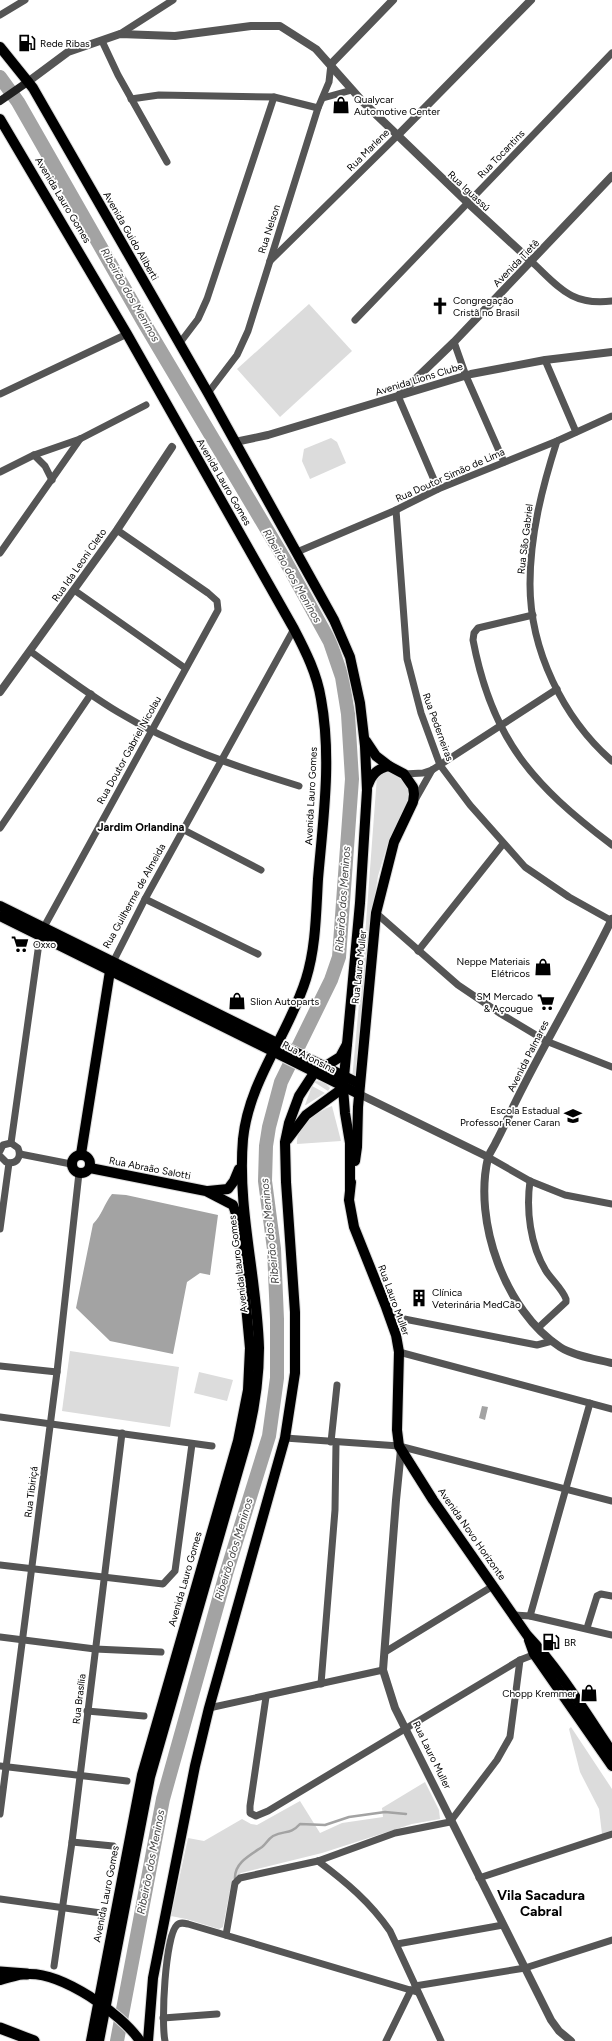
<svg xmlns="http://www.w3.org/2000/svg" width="612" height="2041" viewBox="0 0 612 2041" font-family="Figtree,sans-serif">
<rect width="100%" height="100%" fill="#fff"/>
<!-- green -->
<g fill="#dcdcdc">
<polygon points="309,304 352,351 280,417 237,369"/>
<polygon points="331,438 337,442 346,463 310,479 302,461 304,449"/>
<polygon points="382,772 389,772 402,777 412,794 388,843 378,876 373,909 355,1078 352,1080 364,949 377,776"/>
<polygon points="317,1081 325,1083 330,1088 328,1091 314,1082"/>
<polygon points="312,1086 325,1093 306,1105 305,1105"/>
<path d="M332,1106L341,1141L297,1144C295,1127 318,1111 332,1106Z"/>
<polygon points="70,1351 179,1367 170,1427 62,1411"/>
<polygon points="199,1372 233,1380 227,1401 194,1393"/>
<polygon points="571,1727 612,1789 612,1830 602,1834 599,1809 580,1772 569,1729"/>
<polygon points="425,1782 439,1810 440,1819 412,1824 322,1853 241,1873 232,1880 223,1927 219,1929 186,1919 171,1916 188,1838 204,1841 242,1819 251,1824 257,1825 300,1801 320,1833 342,1823 383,1817 382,1808"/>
</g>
<!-- water -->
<g fill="#a3a3a3">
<path d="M112,1194L126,1195L218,1215L210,1275L200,1273L187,1282L173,1354L110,1341L76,1308L93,1224C102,1215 104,1204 112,1194Z"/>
<polygon points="482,1406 488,1407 485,1420 479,1418"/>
</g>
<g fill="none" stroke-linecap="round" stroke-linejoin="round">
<!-- stream -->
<path stroke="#a3a3a3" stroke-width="2.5" d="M235,1879C234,1863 250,1855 262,1847C266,1844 268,1839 273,1836C285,1830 290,1835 300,1824L325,1825L349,1817L385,1812L406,1814"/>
<!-- river -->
<polyline stroke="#a3a3a3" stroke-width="14" points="0,77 18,102 143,321 285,560 330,642 342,677 348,714 352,779 339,957 331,980 281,1082 269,1127 266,1146 265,1181 274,1249 277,1319 277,1378 269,1436 226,1574 163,1799 117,2041"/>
<!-- primary casing -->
<g stroke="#dbdbdb" stroke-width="12">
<g id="primary">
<polyline points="0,47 33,88 208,393 334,620 350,657 360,703 365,746 367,790 360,903 343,1088 345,1113 350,1143 350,1189"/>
<path d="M0,119L127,334L294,629C306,652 317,674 321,699C332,759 323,820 318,879C316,913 316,947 306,979C289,1034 249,1080 243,1139C237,1209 257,1277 259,1348C259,1380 254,1412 246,1443L150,1777L99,2041"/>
<path d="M368,785C372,774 377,769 389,766"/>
<polyline points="0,906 360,1084"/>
<polyline points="0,916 359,1094"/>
<polyline points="324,1067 340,1057 347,1044"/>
<polyline points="287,1140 306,1115 343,1088"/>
<polyline points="81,1154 110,971"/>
<circle cx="81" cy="1164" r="9"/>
<polyline points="355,1161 357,1147 358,1107 376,913 394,842 413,802 414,794 413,787 404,774 389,766 376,756 366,741"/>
<polyline points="90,1168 206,1191 233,1205 238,1220 250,1348 248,1390 238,1441 142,1775 91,2041"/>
<path d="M351,1182L349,1200L354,1227L386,1307L396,1335L399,1352L397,1430L399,1446L433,1500L527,1635C560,1670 585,1712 612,1752"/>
<polyline points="208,1191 228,1189 234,1181 239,1169"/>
<polyline points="529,1640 534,1654 612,1766"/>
<path d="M0,1980C9,1978 18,1974 27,1974C62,1972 121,2013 140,2041"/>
<polyline points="148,2041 153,1978 195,1766 209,1708 285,1438 295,1373 295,1312 286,1182 285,1142 289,1123 299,1096 314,1073"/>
</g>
</g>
<!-- trunk casing -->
<g stroke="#dbdbdb" stroke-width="13">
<g id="trunk">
<polyline points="0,1972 27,1974"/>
<polyline points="0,2028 34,2041"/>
</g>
</g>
<!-- minor -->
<g stroke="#555" stroke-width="7">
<polyline points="0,15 25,0"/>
<polyline points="120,34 173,0"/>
<polyline points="102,41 118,75 167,162"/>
<polyline points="323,98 352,90"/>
<polyline points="131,99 159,95 274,97 318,108"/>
<polyline points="270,261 397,136"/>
<path d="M532,262C559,287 571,306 612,301"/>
<polyline points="355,320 612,53"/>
<polyline points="454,342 466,376 504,462"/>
<polyline points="179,344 198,319 207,299 274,97"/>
<polyline points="545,360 576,432"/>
<polyline points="208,393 237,355 248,331 318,108 329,82 331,64"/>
<polyline points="0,394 127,334"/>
<polyline points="398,396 438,489"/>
<path d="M557,441C542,488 530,535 530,584C530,650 563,718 612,761"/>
<polyline points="34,455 45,466 52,480"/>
<polyline points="0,472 34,455 80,439 146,405"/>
<polyline points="396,510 407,659 421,713 440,765 470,805 525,867 569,897 612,921"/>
<polyline points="297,552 396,510 438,489 557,441 612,416"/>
<polyline points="0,553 80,439"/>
<polyline points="74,590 185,668"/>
<path d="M533,615L478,628L474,633L473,640C492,740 533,785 612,845"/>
<path d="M30,651C59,672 88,694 118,712C174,746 237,767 299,786"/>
<polyline points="404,774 423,773 432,770 557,689"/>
<polyline points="415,800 432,770"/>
<polyline points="0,828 91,694"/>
<polyline points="184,830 261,870"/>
<polyline points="145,899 258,954"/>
<polyline points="376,913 458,985 501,1014 546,1041 612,1067"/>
<polyline points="418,951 503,844"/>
<polyline points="111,966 145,899 294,629"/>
<polyline points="11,1143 40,936 44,927 218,610 217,601 208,593 117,530"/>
<path d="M0,1151L3,1145L11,1143L18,1148C22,1158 16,1165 6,1162L0,1156"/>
<polyline points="20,1154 71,1164"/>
<polyline points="488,1157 530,1181 565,1195 612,1204"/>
<path d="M530,1181C526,1210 530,1245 546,1271C552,1280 563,1290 566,1299V1302L539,1327"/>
<polyline points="0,1229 9,1163"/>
<polyline points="389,1316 537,1345 552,1341"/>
<polyline points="399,1352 612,1409"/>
<polyline points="0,1366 57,1372"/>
<polyline points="0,1417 212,1446"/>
<polyline points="285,1438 399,1446 612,1501"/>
<polyline points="331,1442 337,1385"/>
<polyline points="0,1565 163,1584 175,1571 192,1444"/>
<polyline points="514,1615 530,1616 612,1635"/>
<polyline points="530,1616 590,1403"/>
<polyline points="587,1628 597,1596 601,1594 612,1596"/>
<polyline points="0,1637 95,1649 161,1652"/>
<polyline points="385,1652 493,1586"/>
<polyline points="321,1684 335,1510 336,1443"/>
<polyline points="266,1697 250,1806 250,1813 256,1816 268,1811 520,1660 538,1653"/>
<polyline points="209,1708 383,1670"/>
<polyline points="87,1711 144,1716"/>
<polyline points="0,1766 127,1781"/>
<polyline points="0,1814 57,1372 79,1173"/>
<polyline points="72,1842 113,1846"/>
<path d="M318,1861C346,1882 370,1902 390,1931L441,2041"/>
<polyline points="479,1878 612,1834"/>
<polyline points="0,1899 101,1913"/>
<polyline points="226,1935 235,1883 240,1878 318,1861 395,1833 450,1822 497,1760 510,1737 520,1660"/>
<polyline points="397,1944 503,1925"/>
<polyline points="54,1966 72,1842 122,1433"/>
<polyline points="415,1986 525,1968 612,1940"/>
<polyline points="163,2018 217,2014"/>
<path d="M165,2041C161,2023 165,1936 177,1925C180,1922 184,1923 188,1924L417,1992"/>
<polyline points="386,2041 411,1990"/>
</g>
<!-- tertiary -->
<g stroke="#555" stroke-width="8">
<polyline points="331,64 393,0"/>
<polyline points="29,81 68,52 120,34 175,36 251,26 280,26 316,49 363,102 468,203 532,262"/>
<polyline points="397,136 531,0"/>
<polyline points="400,394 454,342 612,176"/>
<polyline points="235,442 268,435 471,374 545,360 612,352"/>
<polyline points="0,692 117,530 172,447"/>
<path d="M612,919C582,981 546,1040 516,1101C509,1115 503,1129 496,1142C494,1147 489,1153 488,1158C473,1221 505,1311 560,1347C574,1356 596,1359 612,1363"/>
<polyline points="359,1094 488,1157"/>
<polyline points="401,1450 396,1500 383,1670 395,1708 551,2020 559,2031 571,2041"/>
</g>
<!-- secondary -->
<polyline stroke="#222" stroke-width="8" points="0,101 29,81"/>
<!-- primary -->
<use href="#primary" stroke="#000" stroke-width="10"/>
<!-- trunk -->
<use href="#trunk" stroke="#000" stroke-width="11"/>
</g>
<!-- icons -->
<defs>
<g id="fuel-bare" transform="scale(1.38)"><path d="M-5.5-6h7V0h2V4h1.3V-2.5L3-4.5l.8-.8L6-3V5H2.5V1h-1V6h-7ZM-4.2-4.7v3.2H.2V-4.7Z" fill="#000" stroke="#fff" stroke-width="2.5" paint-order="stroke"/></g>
<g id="shop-bare" transform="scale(1.38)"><path d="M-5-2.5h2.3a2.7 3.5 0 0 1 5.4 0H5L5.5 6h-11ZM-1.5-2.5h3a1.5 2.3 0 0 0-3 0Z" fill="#000" stroke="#fff" stroke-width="2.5" paint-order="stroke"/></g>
<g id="church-bare" transform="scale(1.38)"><path d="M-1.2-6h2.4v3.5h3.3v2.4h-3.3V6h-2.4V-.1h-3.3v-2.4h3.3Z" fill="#000" stroke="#fff" stroke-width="2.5" paint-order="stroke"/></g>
<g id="supermarket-bare" transform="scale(1.38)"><path d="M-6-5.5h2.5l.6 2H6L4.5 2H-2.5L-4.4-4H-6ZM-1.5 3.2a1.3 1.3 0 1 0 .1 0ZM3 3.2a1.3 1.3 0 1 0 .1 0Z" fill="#000" stroke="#fff" stroke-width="2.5" paint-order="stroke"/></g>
<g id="school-bare" transform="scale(1.38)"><path d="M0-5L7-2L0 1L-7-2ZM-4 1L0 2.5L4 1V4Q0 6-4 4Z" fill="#000" stroke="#fff" stroke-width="2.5" paint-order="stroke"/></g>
<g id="building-bare" transform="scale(1.38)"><path d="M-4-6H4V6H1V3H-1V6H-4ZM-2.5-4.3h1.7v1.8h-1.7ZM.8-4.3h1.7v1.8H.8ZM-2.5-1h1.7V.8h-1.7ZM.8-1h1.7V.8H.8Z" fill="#000" stroke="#fff" stroke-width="2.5" paint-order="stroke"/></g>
</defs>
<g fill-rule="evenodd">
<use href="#fuel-bare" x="27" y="43"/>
<use href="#shop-bare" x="341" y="105"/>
<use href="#church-bare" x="440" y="306"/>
<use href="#supermarket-bare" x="20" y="944"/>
<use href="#shop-bare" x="543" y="967"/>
<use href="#shop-bare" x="237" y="1001"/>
<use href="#supermarket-bare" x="546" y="1002"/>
<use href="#school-bare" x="573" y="1116"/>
<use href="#building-bare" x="419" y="1298"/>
<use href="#fuel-bare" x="551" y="1642"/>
<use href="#shop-bare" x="589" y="1693"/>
</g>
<g text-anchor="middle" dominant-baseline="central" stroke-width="3.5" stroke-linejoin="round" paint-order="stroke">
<!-- poi labels -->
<g font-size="10" fill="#000" stroke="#fff" text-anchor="start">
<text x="40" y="43">Rede Ribas</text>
<text x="354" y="99">Qualycar<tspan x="354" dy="12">Automotive Center</tspan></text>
<text x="453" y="300">Congregação<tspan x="453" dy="12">Cristã no Brasil</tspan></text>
<text x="33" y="944">Oxxo</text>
<text x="530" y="961" text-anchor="end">Neppe Materiais<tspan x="530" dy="12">Elétricos</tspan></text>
<text x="533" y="996" text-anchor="end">SM Mercado<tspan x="533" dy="12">&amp; Açougue</tspan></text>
<text x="250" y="1001">Slion Autoparts</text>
<text x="560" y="1110" text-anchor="end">Escola Estadual<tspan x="560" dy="12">Professor Rener Caran</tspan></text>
<text x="432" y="1292">Clínica<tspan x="432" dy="12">Veterinária MedCão</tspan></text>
<text x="564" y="1642">BR</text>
<text x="576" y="1693" text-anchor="end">Chopp Kremmer</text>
</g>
<!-- street labels -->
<g font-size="10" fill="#000" stroke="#fff">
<text transform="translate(368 150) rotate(-45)">Rua Marlene</text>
<text transform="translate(501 154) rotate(-46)">Rua Tocantins</text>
<text transform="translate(469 191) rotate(43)">Rua Iguassú</text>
<text transform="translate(63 200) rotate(59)">Avenida Lauro Gomes</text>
<text transform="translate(269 229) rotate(-72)">Rua Nelson</text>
<text transform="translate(131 236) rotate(60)">Avenida Guido Aliberti</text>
<text transform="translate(516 263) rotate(-46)">Avenida Tietê</text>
<text transform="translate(419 379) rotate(-17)">Avenida Lions Clube</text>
<text transform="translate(450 475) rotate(-24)">Rua Doutor Simão de Lima</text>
<text transform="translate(224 482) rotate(60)">Avenida Lauro Gomes</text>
<text transform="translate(525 539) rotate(-83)">Rua São Gabriel</text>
<text transform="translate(79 565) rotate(-55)">Rua Ida Leoni Cleto</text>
<text transform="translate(438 727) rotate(70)">Rua Pederneiras</text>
<text transform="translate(129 750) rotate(-61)">Rua Doutor Gabriel Nicolau</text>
<text transform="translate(311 796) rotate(-87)">Avenida Lauro Gomes</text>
<text transform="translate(134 896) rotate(-61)">Rua Guilherme de Almeida</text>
<text transform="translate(359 967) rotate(-84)">Rua Lauro Muller</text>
<text transform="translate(528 1056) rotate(-63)">Avenida Palmares</text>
<text transform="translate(309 1057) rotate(27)">Rua Afonsina</text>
<text transform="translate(150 1168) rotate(11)">Rua Abraão Salotti</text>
<text transform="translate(238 1264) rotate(-97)">Avenida Lauro Gomes</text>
<text transform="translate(394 1300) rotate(70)">Rua Lauro Muller</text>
<text transform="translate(31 1492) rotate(-83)">Rua Tibiriçá</text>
<text transform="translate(472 1534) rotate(55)">Avenida Novo Horizonte</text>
<text transform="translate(185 1579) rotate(-74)">Avenida Lauro Gomes</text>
<text transform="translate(79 1699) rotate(-83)">Rua Brasília</text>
<text transform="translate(432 1755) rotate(64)">Rua Lauro Muller</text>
<text transform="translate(106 1894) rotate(-79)">Avenida Lauro Gomes</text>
</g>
<!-- water labels -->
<g font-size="11" font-style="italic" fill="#444" stroke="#fff">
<text transform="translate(130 295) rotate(60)">Ribeirão dos Meninos</text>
<text transform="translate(292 576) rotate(60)">Ribeirão dos Meninos</text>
<text transform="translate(343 899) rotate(-86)">Ribeirão dos Meninos</text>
<text transform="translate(270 1231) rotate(-96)">Ribeirão dos Meninos</text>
<text transform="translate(234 1549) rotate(-73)">Ribeirão dos Meninos</text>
<text transform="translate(151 1862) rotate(-79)">Ribeirão dos Meninos</text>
</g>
<!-- neighbourhood labels -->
<g font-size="11" font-weight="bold" fill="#000" stroke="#fff">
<text x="141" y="827">Jardim Orlandina</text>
</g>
<!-- district labels -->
<g font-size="14" font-weight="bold" fill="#000" stroke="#fff">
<text x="541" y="1895">Vila Sacadura<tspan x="541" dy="16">Cabral</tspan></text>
</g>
</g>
</svg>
